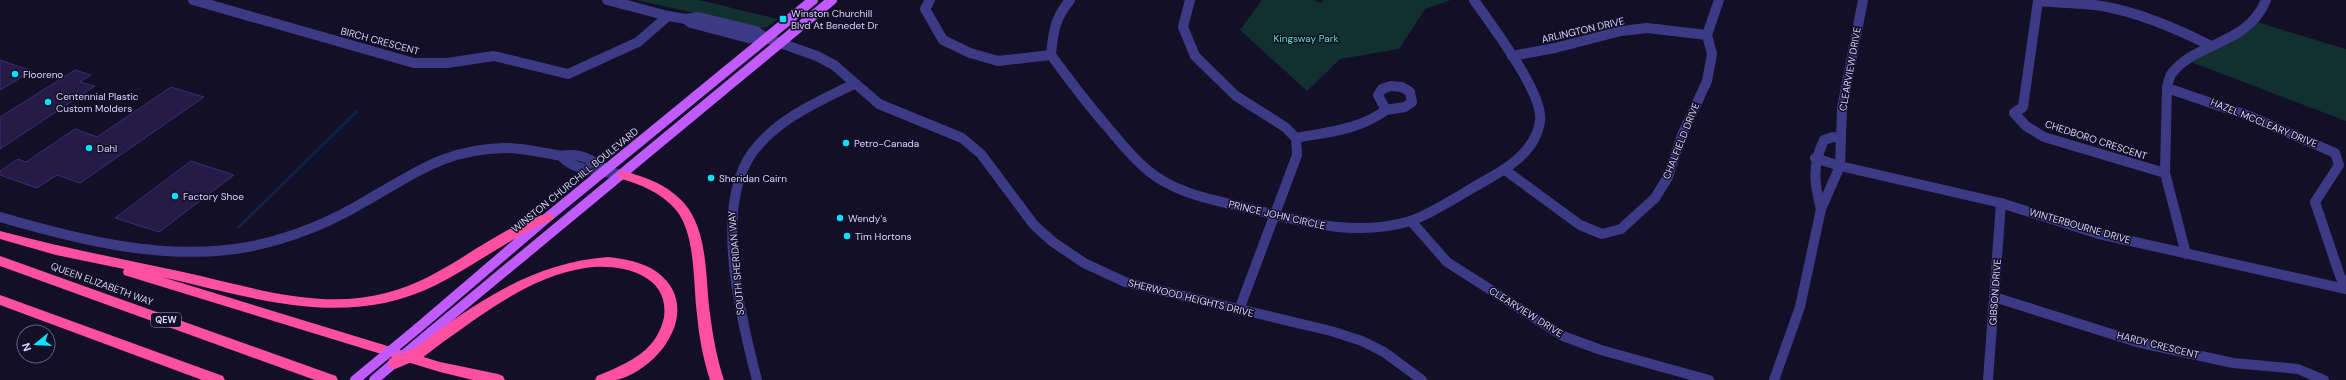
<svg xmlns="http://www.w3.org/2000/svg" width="2346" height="380" viewBox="0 0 2346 380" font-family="'DM Sans',sans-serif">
<rect width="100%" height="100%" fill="#130f26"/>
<!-- green -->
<g fill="#12302f">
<polygon points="637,0 699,0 778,19 767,27 760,28"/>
<polygon points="1262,0 1313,0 1321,3 1324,0 1451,0 1425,9 1399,49 1340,59 1307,91 1240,30"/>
<polygon points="2253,21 2346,49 2346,121 2186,60"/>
</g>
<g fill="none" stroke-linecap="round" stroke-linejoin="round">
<!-- stream -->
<polyline stroke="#0c2248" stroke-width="3" points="239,227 356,112"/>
</g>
<!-- building -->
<g fill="#241b47" stroke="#3b2d73">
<polygon points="0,60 32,71 0,90"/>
<polygon points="75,70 91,75 80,82 95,86 0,149 0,117"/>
<polygon points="171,87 204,97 80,183 57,175 37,188 0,175 0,171 18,159 26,162 75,129 97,137"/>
<polygon points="191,161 234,175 159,232 115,218"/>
</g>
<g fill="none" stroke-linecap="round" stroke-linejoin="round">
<!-- minor -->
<g stroke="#3d3a85" stroke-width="10">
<polyline points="193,0 414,63 447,63 494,56 568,74 638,42 668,16"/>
<polyline points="607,0 668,16 686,19 698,17 756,31 766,38"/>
<polyline points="930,0 925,9 943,40 970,53 998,61 1051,55"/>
<path d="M1070,0C1055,18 1053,32 1051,55C1070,81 1089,106 1110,130C1126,149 1141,168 1163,181C1189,196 1218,201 1247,208C1300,221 1355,238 1410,221C1430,215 1461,194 1481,183C1505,170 1536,152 1540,121C1544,93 1491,25 1474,0"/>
<polyline points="1190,0 1183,27 1195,56 1236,96 1285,127 1296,138 1297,155 1239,310"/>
<polyline points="686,19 691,23 748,38 766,38 817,56 834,65 879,104 962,138 981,154 1034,225 1053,242 1084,263 1125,282 1331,331 1362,341 1384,352 1422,380"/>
<polyline points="1512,56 1555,48 1621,31 1647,28 1707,35"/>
<polygon points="1391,86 1402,87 1410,92 1412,102 1405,107 1386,110 1378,95 1382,89"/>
<polyline points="2167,88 2252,117 2335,153 2339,165 2315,202 2340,276 2346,287"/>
<path d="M1296,138C1328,132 1359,130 1386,110"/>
<path d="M561,156C576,173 602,170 623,175"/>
<polyline points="1815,158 1840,166 2001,203 2099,234 2346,289"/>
<polyline points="1505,170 1580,225 1602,234 1621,229 1655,198 1668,177 1682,135 1707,81 1712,54 1707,35 1719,0"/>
<path d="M2165,173L2044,137L2026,126L2014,113L2023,107L2038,1C2059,3 2081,3 2102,6C2141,13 2176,28 2211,46"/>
<path d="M1821,209C1814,183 1812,165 1824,140L1833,137L1841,139"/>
<path d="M0,217C80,240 165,262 248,247C288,239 329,223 364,202C414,174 444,149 505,148C522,148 539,152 556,155C561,156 566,155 571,155C584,155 596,162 606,170"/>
<polyline points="1411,221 1447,262 1563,336 1601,350 1709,380"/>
<path d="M2186,254L2165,173L2167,88C2168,83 2169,77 2172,73C2197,41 2247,46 2266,0"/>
<polyline points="1994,297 2137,342 2233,363 2298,369 2324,380"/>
<path d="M757,380C741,319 713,208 752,153C777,119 817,102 854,84"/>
<polyline points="1774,380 1800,307 1821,209 1840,166 1842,108 1863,0"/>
<polyline points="1988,380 2001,203"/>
</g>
<!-- major -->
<g stroke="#c25bff" stroke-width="10">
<polyline points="418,328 548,217 813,0"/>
<polyline points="431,332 832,0"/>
<polyline points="374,380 394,363"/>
</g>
<!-- highway -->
<g fill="#ff4fa3" fill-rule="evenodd">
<path d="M623,171C646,177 668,185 684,203C709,232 705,279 710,314C713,337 717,359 724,380H710C703,358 699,337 697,314C693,284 696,234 676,210C662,193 640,184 619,178L617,175L619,172Z"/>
<path d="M548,213L552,214L554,217L552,220C511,237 476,265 436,285C346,330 254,298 162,277L440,362L498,374L503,376L505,380H473L440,372L124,275L123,272L124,269L56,255L0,239V231C60,247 122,259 183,272C248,286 319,311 386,293C447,278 490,230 548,213Z"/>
<polygon points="0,256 336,376 338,380 315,380 0,266"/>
<path d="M608,257C625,259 643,262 657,272C704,307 661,369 616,380C610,380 602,380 595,380L597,376C616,368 637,360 651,344C658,336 662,326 664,317C670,273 618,263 585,268C533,276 488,310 446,340L441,341L436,340L434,336L436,332C490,294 540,262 608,257Z"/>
<polygon points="0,295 223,376 225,380 202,380 0,305"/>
</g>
<!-- major-bridge -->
<g stroke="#c25bff" stroke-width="10">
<polyline points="400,358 431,332"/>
<polyline points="355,380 418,328"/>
</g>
<!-- highway-bridge -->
<polyline stroke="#ff4fa3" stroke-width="12" points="394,363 420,352 441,336"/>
</g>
<!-- markers -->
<g fill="#00e5ff" stroke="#130f26" stroke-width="1.5">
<rect x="779" y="15" width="8" height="8" rx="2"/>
<circle cx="15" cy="74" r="4"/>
<circle cx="48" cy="102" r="4"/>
<circle cx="846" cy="143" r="4"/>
<circle cx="89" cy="148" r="4"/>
<circle cx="711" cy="178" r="4"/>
<circle cx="175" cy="196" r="4"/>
<circle cx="840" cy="218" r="4"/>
<circle cx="847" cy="236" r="4"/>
</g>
<g text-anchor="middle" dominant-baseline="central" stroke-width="3" stroke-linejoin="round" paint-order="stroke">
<!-- shield labels -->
<rect fill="#130f26" stroke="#9e99be" stroke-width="1" x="151" y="313" width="30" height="14" rx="3"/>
<g font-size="9" font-weight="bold" fill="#d9d4ff">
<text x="166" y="320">QEW</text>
</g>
<!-- poi labels -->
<g font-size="10" fill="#d9d4ff" stroke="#130f26" text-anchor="start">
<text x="791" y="13">Winston Churchill<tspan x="791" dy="12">Blvd At Benedet Dr</tspan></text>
<text x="23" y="74">Flooreno</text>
<text x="56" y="96">Centennial Plastic<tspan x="56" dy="12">Custom Molders</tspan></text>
<text x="854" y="143">Petro-Canada</text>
<text x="97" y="148">Dahl</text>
<text x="719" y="178">Sheridan Cairn</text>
<text x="183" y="196">Factory Shoe</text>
<text x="848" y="218">Wendy's</text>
<text x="855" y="236">Tim Hortons</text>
</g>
<!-- street labels -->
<g font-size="10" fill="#d9d4ff" stroke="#130f26">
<text transform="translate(1583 30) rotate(-13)">ARLINGTON DRIVE</text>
<text transform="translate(380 41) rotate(15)">BIRCH CRESCENT</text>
<text transform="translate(1850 69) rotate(-80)">CLEARVIEW DRIVE</text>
<text transform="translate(2264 123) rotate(22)">HAZEL MCCLEARY DRIVE</text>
<text transform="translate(2096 140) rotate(18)">CHEDBORO CRESCENT</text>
<text transform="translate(1681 141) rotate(-68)">CHALFIELD DRIVE</text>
<text transform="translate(575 180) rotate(-39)">WINSTON CHURCHILL BOULEVARD</text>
<text transform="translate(1277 215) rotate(13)">PRINCE JOHN CIRCLE</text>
<text transform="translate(2080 226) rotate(16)">WINTERBOURNE DRIVE</text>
<text transform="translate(736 263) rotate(-95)">SOUTH SHERIDAN WAY</text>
<text transform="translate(102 284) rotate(20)">QUEEN ELIZABETH WAY</text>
<text transform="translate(1995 292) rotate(-86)">GIBSON DRIVE</text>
<text transform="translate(1191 298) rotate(14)">SHERWOOD HEIGHTS DRIVE</text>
<text transform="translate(1526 312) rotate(32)">CLEARVIEW DRIVE</text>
<text transform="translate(2158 345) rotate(14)">HARDY CRESCENT</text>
</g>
<!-- park labels -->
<g font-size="10" fill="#5fe0c0" stroke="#130f26">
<text x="1306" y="38">Kingsway Park</text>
</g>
</g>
<!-- north arrow -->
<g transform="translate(36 344) rotate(252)"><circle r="19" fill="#130f26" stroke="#625e7d"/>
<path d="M0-3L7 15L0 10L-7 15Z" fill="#00e5ff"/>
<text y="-6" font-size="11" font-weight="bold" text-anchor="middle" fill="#d9d4ff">N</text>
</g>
</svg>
